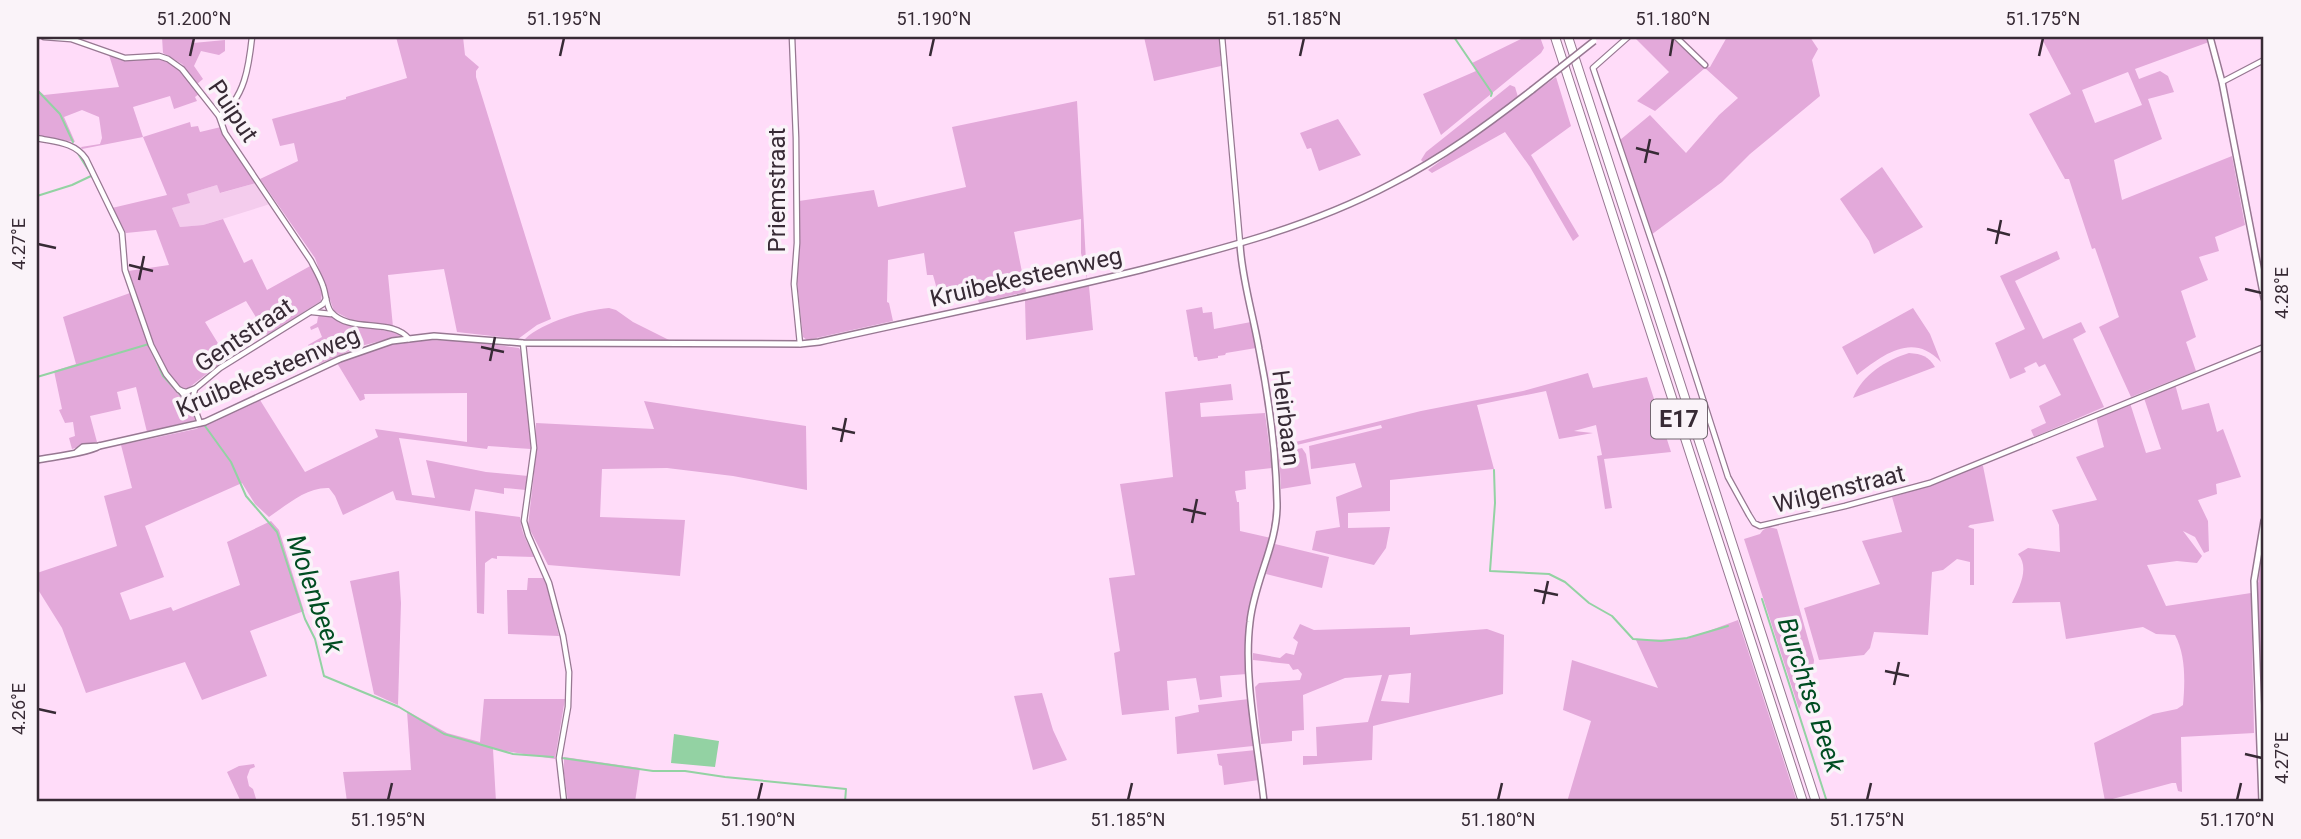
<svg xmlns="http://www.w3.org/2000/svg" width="2301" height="839" viewBox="0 0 2301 839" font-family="Roboto,sans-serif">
<rect width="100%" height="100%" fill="#ffdcf9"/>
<!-- built -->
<polygon fill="#f4cced" points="256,183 270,204 203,225 180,227 172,208 189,203 187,194 217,185 221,193"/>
<!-- green -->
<g fill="#e3a9da" fill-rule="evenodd">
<polygon points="162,37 192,37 193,43 225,40 225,51 219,55 201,51 194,66 203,79 197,84 182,64 163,53"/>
<polygon points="396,37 463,37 465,55 479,67 476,71 476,77 551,319 537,325 518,339 457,332 444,269 388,275 393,327 353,321 334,311 315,258 260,179 298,161 294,143 280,146 272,119 346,99 346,97 407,78"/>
<polygon points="1144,37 1219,37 1221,66 1154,81"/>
<polygon points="1525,37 1540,37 1544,48 1541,53 1441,135 1423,94 1476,71 1472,63"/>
<polygon points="1634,37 1671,37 1705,68 1710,67 1727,37 1810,37 1818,49 1812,60 1820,96 1750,154 1722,182 1651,235 1620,140 1650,115 1686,153 1719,115 1738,98 1705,68 1655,111 1637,101 1669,72"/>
<path d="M2041,37H2207L2209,42L2135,69L2139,79L2160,71L2168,76L2174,92L2148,99L2162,139L2114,160L2122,200L2232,156L2245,225L2215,237L2219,251L2199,257L2208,280L2181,291L2196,337L2186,342L2196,371L2131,397L2099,327L2119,317L2095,248L2092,249L2069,179H2065L2029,114L2071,94ZM2128,72L2142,105L2095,123L2082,90Z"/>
<path d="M109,55L125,61L156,59L168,61L183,73L199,94L195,97L197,101L174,109L170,96L133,107L143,137L190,122L191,127L198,126L200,132L221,127L256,183L220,193L217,185L187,194L190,203L172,208L180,227L203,225L223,219L244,263L252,259L267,290L312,265L322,293L321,301L267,335L246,301L205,322L227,358L186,390C156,374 142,302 128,271L169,265L156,230L126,233L112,208L167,195L143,137L82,149L81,147L100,144L102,138L99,117L82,110L64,117L75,142L37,136V89L44,95L119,87Z"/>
<polygon points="1556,77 1571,126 1531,155 1579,236 1573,241 1530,167 1505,132 1432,173 1428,170"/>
<polygon points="1510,85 1515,87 1518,97 1458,141 1424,163 1421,160 1426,152"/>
<polygon points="1077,101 1087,279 1081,253 1081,219 1014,232 1026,292 979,303 974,285 938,293 933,275 927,275 924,253 888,260 887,302 889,303 893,321 807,340 803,337 797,281 799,201 874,190 878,207 966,187 952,127"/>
<polygon points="1338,119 1361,155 1319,171 1311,148 1307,149 1300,133"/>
<polygon points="1882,167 1923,227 1874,254 1869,241 1840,199"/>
<polygon points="2057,251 2060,259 2015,281 2043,339 2081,322 2086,332 2073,339 2104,407 2034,437 2031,430 2046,423 2039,406 2061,395 2045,364 2039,367 2036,362 2024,368 2026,372 2010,379 1995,343 2025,329 2000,276"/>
<polygon points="1089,286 1093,330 1026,340 1025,300"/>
<polygon points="130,293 150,350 159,369 193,411 195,420 147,432 136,387 117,392 121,409 90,416 97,442 72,449 69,438 75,436 73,422 65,423 59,410 62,409 54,371 76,364 63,317"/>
<polygon points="1202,307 1203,313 1212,312 1214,329 1251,322 1256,348 1226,353 1225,355 1218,356 1218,358 1198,361 1197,357 1194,357 1186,310"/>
<path d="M609,308L616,310L633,322L669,340L525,339C543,322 584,310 609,308Z"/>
<path d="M1913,308L1930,334L1941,362C1913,332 1884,354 1857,375L1842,347Z"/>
<polygon points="323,313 355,325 398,333 400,336 361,346 319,364 308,345 322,337 318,327 311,330 310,327 317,323 318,317"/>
<path d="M427,340L467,341L519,348L522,353L531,449L488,446L487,449L399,438L412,495L435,498L426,460L486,472L528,476L526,490L504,488V494L475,489L470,511L396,500L393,491L343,515L335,496L329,488C306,487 287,505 269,517L255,504L242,483L145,526L164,577L120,593L130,620L171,607L173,611L240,585L227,542L271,521L279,530L304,611L250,631L267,676L202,700L185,662L86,693L62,628L37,588V573L117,546L104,496L132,488L121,445L196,429L260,400L305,472L378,437L375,429L467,442V393L364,394L365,399L360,401L337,363L389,345Z"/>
<path d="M1909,353C1922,354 1928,356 1935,367L1853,398C1862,375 1886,360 1909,353Z"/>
<polygon points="1588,373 1593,388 1647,377 1671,452 1604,459 1612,508 1605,509 1597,456 1602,455 1596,425 1574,431 1593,433 1559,439 1546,391 1477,405 1494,469 1390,480 1390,511 1348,513 1348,528 1390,527 1386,548 1374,565 1312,550 1316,531 1340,527 1336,497 1362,487 1355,463 1311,469 1309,446 1382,428 1381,425 1280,449 1279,446 1421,411 1523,391"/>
<path d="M1231,384L1233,400L1200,403L1201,417L1265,413L1272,468L1245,471L1246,489L1235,491L1237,502H1239L1240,531L1271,538C1254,588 1244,621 1247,674L1220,676L1222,697L1200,700L1196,678L1167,681L1169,710L1122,715L1114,653L1120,651L1109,578L1135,575L1120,484L1173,477L1165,392Z"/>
<path d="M2175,384L2182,410L2209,403L2217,432L2223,429L2241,477L2216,484L2217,494L2198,500L2208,521L2209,551L2204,553L2195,537L2183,531L2202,556L2197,563L2177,561L2147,565L2166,606L2251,593L2254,733L2181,737L2182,792L2178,791L2176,783H2172L2105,801L2094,743L2153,714L2177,709L2183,705C2185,683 2186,655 2175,635L2156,634L2143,627L2066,639L2060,602L2012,603C2019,588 2030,568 2018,554L2028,548L2060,552L2059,525L2052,510L2097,500L2076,457L2104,447L2096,417L2130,403L2146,453L2161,449L2144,398Z"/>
<polygon points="644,401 806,426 807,490 733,476 667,468 602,469 600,517 685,520 680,576 548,565 528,526 534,473 536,423 654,429"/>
<polygon points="1302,448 1306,454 1311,484 1281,489 1279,453"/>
<polygon points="1979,465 1983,466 1994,521 1970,525 1968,527 1974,529 1974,585 1970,585 1970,562 1957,559 1943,570 1932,572 1928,635 1874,632 1870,648 1864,655 1819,660 1804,608 1880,584 1862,541 1902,532 1892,497 1934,484"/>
<path d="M475,511L520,517C522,536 527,540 534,557L497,556V559L492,558L485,563L484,614L477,613Z"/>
<polygon points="1769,527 1777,529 1814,660 1812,681 1799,709 1744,539 1760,534 1763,530"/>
<polygon points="2264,542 2264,707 2262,707 2257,590"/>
<polygon points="1275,544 1329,557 1322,588 1266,574"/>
<polygon points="399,571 401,603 398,705 374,694 350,581"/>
<polygon points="528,578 545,578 559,636 508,634 507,590 527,590"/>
<polygon points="1738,620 1797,802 1567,802 1591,721 1563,710 1572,660 1658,688 1636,640 1687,639"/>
<path d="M1300,624L1314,630L1410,627V635L1487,629L1504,635L1503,694L1373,726L1372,760L1303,765V756H1317L1316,727L1368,722L1382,675L1345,678L1303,695L1304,730L1292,731V741L1261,744L1255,687L1259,683L1300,680L1302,674L1298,669L1293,670L1289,664L1253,660V653L1280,658L1286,653L1294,655L1298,642L1293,638ZM1411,673L1409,703L1381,701L1389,675Z"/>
<polygon points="1042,693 1053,730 1067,760 1033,770 1014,696"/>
<polygon points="484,699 565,699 555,759 493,749 496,802 347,802 343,772 411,770 407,711 447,733 480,742"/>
<polygon points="1249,699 1255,744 1253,746 1177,754 1175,717 1199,712 1198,705"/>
<polygon points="1256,750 1259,780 1224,785 1222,766 1219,765 1217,754"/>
<polygon points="564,757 640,768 635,802 568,802 564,773"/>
<polygon points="254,764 255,767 250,769 247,777 249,786 253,789 257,802 241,802 227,772 239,766"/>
</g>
<!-- water -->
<polygon fill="#93d2a3" points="674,734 719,741 715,767 671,763"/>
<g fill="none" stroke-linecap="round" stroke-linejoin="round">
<!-- stream -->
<g stroke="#93d2a3" stroke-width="2">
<polyline points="1454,37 1492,93 1491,96"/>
<polyline points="37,90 60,114 73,142"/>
<polyline points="77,152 89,171"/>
<polyline points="37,196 72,185 91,176"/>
<polyline points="37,377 149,344 163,376 188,403"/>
<polyline points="205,426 231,462 246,496 277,532 305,619 315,639 324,676 399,707 444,734 513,754 553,757"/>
<polyline points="1494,470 1495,503 1490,571 1549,574 1565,582 1589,603 1612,616 1633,639 1661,641 1687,638 1728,626"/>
<polyline points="1762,599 1827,802"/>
<polyline points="562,758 653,771 685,771 725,777 846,789 845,802"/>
</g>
<!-- minor casing -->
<g stroke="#977892" stroke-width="7">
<g id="minor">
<path d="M44,37L71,39L125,58L159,56L168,59L182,69L219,116L225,133L311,261C315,269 320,277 323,286C326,294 326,306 331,312C350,334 392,317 409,339"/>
<polyline points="792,37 796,138 797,243 794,284 800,344"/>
<polyline points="1222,37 1240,243"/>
<polyline points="1628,37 1593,68 1664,278 1728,477 1749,515 1754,523 1760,526 1845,506 1930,483 2264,347"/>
<polyline points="1676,37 1705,65"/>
<polyline points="2222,82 2264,60"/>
<path d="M219,116C245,99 249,65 252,37"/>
<path d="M37,138C55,142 75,142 86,159L122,233L125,270L151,345L166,374L179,390L186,392L196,388L220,368L323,304L326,299"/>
<polyline points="312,312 331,314"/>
<polyline points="523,343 534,448 524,521 528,535 549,583 563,636 569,672 568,707 559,758 564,802"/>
<polyline points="195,389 192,401 200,423"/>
<polyline points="180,390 192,405"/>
</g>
</g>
<!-- tertiary casing -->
<g stroke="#977892" stroke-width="8">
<g id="tertiary">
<polyline points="2210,37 2222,82 2264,298"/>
<path d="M1240,244C1242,280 1253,314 1259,349C1269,399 1276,452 1277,503C1278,544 1254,581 1250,622C1243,677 1258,746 1264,802"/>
<path d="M77,452L83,447L99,446L205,422L340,359L392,341L434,336L523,343L800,344L819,342C926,318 1034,296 1140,270C1226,248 1312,226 1391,184C1442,158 1487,125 1532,90"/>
<path d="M37,460C52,457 89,453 99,446"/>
<polyline points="2262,802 2254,581 2264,521"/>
</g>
</g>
<!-- motorway casing -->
<g stroke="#977892" stroke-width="10">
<g id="motorway">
<polyline points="1555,37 1803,802"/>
<polyline points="1568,37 1816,802"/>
</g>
</g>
<!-- minor -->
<use href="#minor" stroke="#fff" stroke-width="4.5"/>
<!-- tertiary -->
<use href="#tertiary" stroke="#fff" stroke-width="5"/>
<!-- motorway -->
<use href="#motorway" stroke="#fff" stroke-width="8"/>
<!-- tertiary-bridge casing -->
<g stroke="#977892" stroke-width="8" stroke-linecap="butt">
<polyline id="tertiary-bridge" points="1532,90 1594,41"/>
</g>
<!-- tertiary-bridge -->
<use href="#tertiary-bridge" stroke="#fff" stroke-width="5"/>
</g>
<!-- ticks -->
<path fill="none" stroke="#372a35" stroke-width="2.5" d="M190,56L194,38M560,56L564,38M930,56L934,38M1300,56L1304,38M1670,56L1673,38M2039,56L2043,38M1636,148L1659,154M1645,163L1650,139M1987,229L2010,235M38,244L56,248M1996,244L2001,220M129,265L153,271M139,280L144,256M2245,289L2262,293M481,347L504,352M490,361L495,337M832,428L855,433M841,442L846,418M1183,509L1206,514M1192,523L1197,499M1534,590L1558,595M1543,604L1548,581M1885,671L1909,676M1894,685L1899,662M38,709L56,713M2245,754L2262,758M388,800L392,783M758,800L762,783M1128,800L1132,783M1498,800L1502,783M1867,800L1871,783M2237,800L2241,783"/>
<g text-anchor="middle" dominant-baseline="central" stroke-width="7" stroke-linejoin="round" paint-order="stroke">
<!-- shield labels -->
<rect fill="#faf3f9" stroke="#726670" stroke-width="2" x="1651" y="399.5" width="56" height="39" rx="5"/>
<g font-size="23" font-weight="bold" fill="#372a35">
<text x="1679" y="419">E17</text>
</g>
<!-- street labels -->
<g font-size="24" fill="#372a35" stroke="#faf3f9">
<text transform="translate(233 111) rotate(56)">Puiput</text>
<text transform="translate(777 190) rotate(-90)">Priemstraat</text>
<text transform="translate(1026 277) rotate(-13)">Kruibekesteenweg</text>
<text transform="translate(244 335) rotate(-34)">Gentstraat</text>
<text transform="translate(268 372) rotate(-23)">Kruibekesteenweg</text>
<text transform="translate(1286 418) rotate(83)">Heirbaan</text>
<text transform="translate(1839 489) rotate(-14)">Wilgenstraat</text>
</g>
<!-- water labels -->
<g font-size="26" font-style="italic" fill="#004d22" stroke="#faf3f9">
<text transform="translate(315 594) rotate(71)">Molenbeek</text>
<text transform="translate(1811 695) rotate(72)">Burchtse Beek</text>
</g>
</g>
<!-- border -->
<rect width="2301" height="839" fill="none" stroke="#faf3f9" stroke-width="77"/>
<rect x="38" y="38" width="2224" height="762" fill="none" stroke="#372a35" stroke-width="2.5"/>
<g font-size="18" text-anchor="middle" fill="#372a35">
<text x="194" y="25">51.200°N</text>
<text x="564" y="25">51.195°N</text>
<text x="934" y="25">51.190°N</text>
<text x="1304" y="25">51.185°N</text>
<text x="1673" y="25">51.180°N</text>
<text x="2043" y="25">51.175°N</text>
<text transform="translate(19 244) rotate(-90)" y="6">4.27°E</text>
<text transform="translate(2282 293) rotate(-90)" y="6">4.28°E</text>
<text transform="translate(19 709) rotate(-90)" y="6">4.26°E</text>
<text transform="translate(2282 758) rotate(-90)" y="6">4.27°E</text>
<text x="388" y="826">51.195°N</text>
<text x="758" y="826">51.190°N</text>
<text x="1128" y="826">51.185°N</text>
<text x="1498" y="826">51.180°N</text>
<text x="1867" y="826">51.175°N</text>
<text x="2237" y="826">51.170°N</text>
</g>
</svg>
